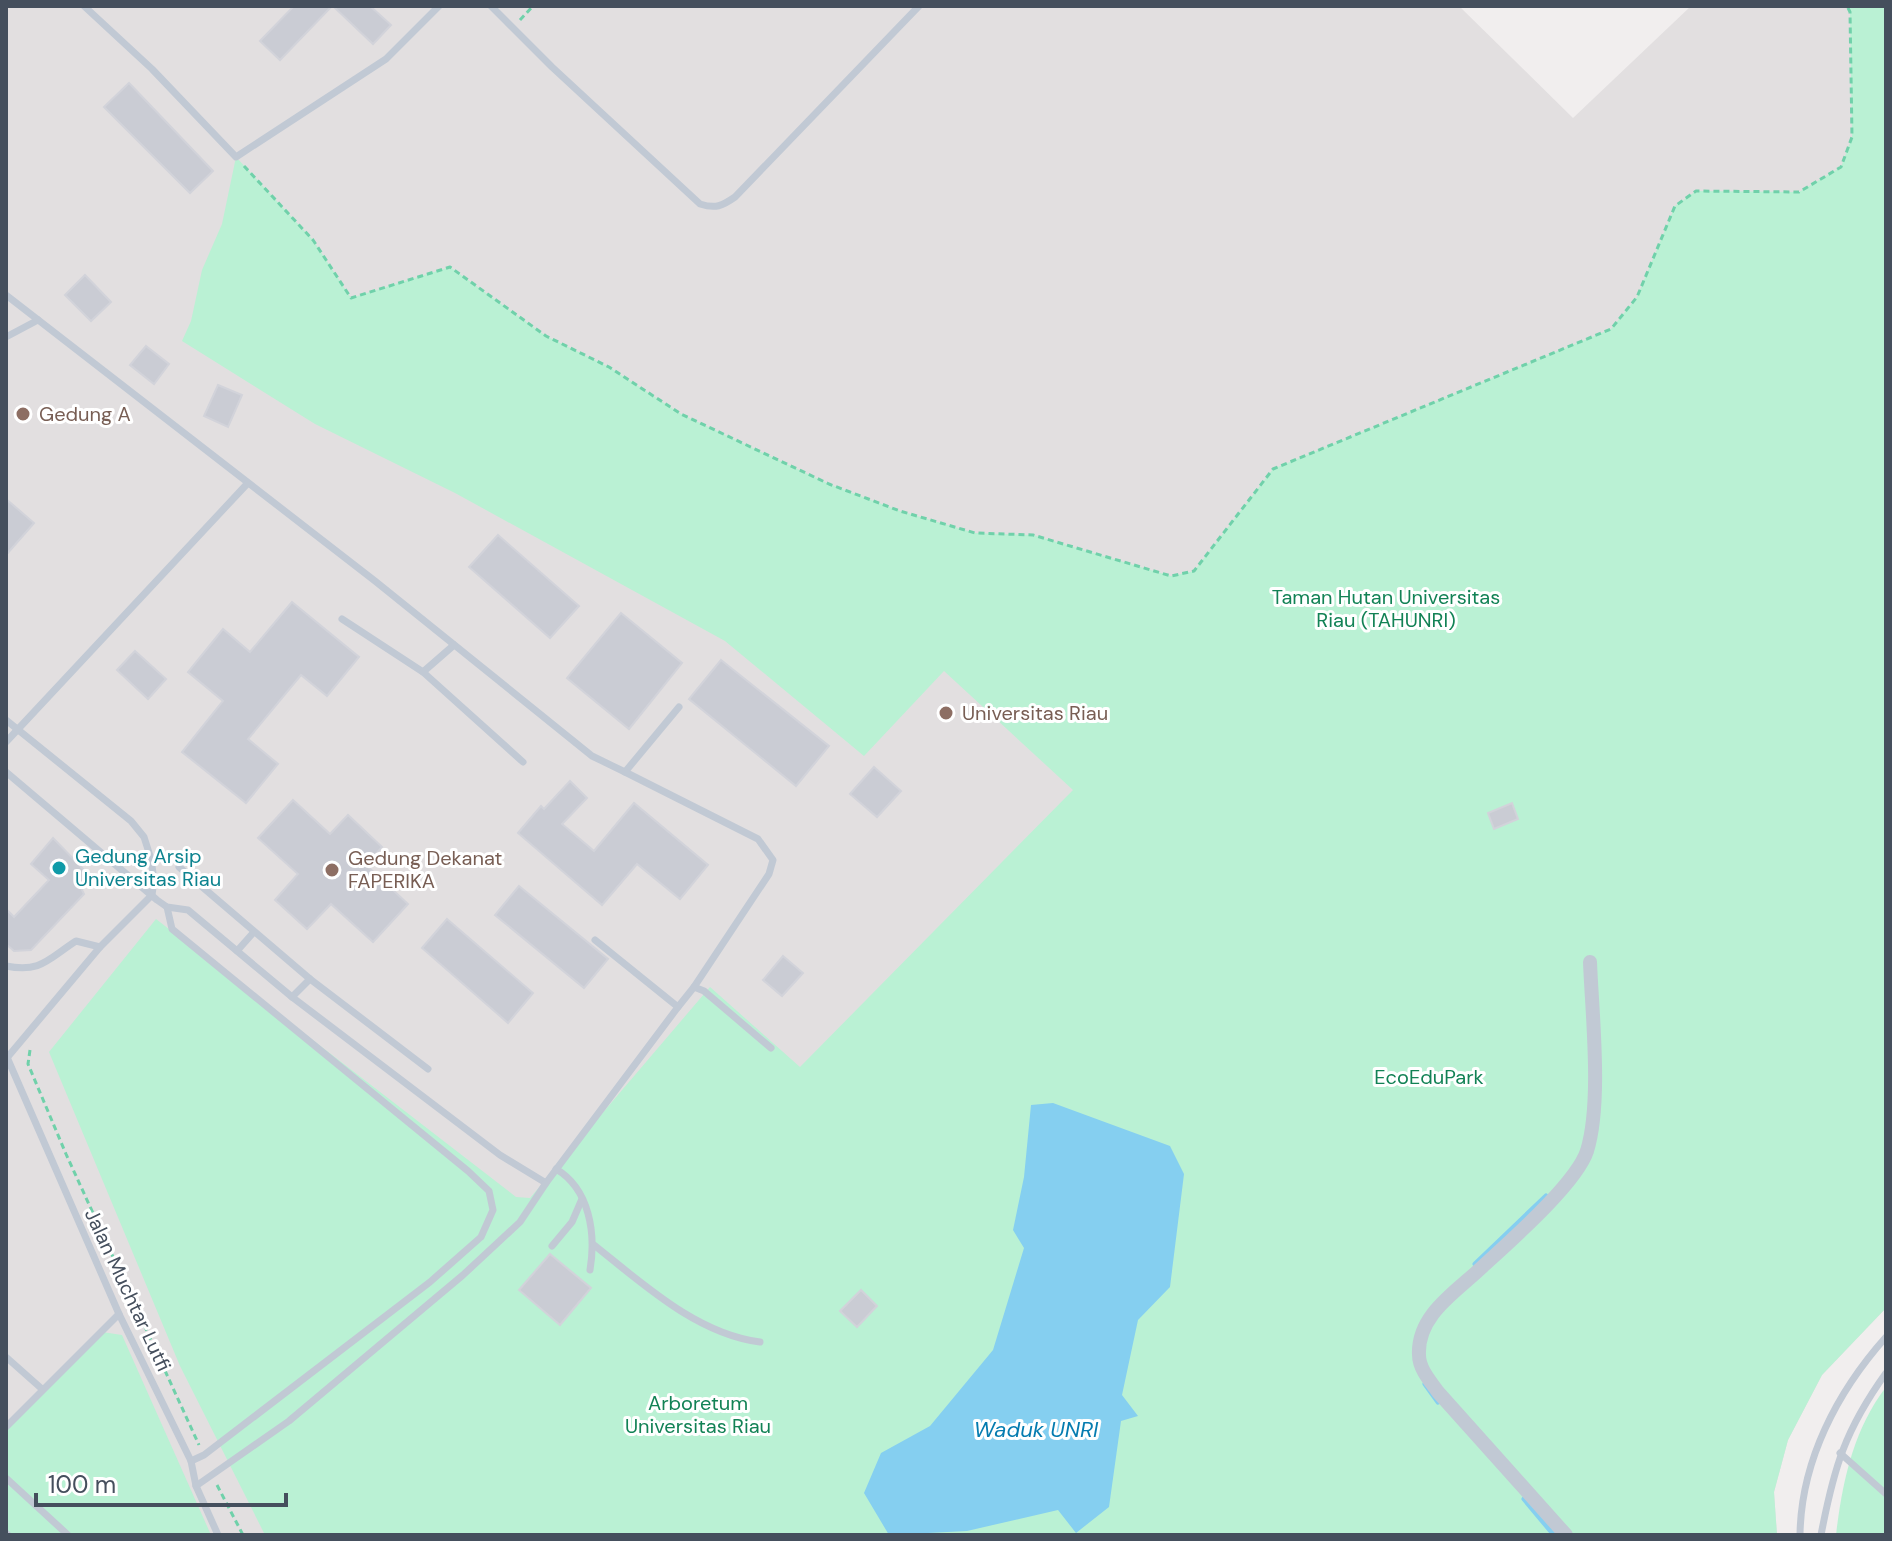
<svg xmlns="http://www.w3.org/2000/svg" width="1892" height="1541" viewBox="0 0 1892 1541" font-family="'DM Sans',sans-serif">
<rect width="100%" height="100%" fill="#f1eeee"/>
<!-- education -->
<polygon fill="#e2dfe0" points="6,6 1459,6 1573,118 1691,6 1886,6 1886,1308 1822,1375 1788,1440 1774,1492 1777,1535 6,1535"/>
<!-- green -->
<g fill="#baf1d4">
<polygon points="1847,6 1886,6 1886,1308 1822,1375 1788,1440 1774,1492 1777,1535 265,1535 180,1366 49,1052 156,919 516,1197 530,1198 710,987 800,1067 1073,790 944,671 864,756 725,641 455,493 315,424 182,341 191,321 202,270 222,224 236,157 313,240 351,298 450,267 546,336 609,367 681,414 829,484 900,511 975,533 1033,535 1171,576 1194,571 1273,469 1611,329 1637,297 1675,206 1696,191 1799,192 1841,167 1852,137 1850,12"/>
<polygon points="102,1332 122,1335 211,1535 6,1535 6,1428"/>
<path d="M1886,1387V1535H1836C1842,1483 1853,1430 1886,1387Z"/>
</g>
<!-- water -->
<polygon fill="#85cff0" points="1053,1103 1170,1146 1184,1174 1170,1287 1138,1320 1122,1395 1138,1416 1121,1421 1109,1507 1076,1533 1058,1510 967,1531 889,1535 864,1493 881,1453 930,1426 993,1350 1024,1248 1013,1230 1024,1177 1031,1105"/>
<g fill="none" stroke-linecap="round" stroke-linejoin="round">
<!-- stream -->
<g stroke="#85cff0" stroke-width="5">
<polyline points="1475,1264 1546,1196"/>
<polyline points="1425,1384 1438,1402"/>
<polyline points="1524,1499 1554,1535"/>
</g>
</g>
<!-- building -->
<g fill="#caccd4" stroke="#d2d3da" stroke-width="2">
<polygon points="294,6 332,6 280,60 260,41"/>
<polygon points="333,6 370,6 391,25 373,44"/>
<polygon points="129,83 213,171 190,193 104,107"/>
<polygon points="85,275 111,302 91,321 65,295"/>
<polygon points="146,346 169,364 154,384 130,365"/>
<polygon points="218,385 242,395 228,427 204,416"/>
<polygon points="6,499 34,523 6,555"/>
<polygon points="498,535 579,606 550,638 469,567"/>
<polygon points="292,602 359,657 327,696 301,675 248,739 278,764 246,803 182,752 223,701 188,672 223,629 250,652"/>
<polygon points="621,613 682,663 629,729 567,678"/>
<polygon points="135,651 166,679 148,699 117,670"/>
<polygon points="721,660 829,746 796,786 689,699"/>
<polygon points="874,767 901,791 877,817 850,794"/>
<polygon points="570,781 587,798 562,824 594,851 634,803 708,865 680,899 637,864 602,905 518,833 541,806 544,809"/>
<polygon points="293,800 330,834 348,815 382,847 366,865 408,904 373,942 331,904 307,929 275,900 298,874 258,838"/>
<polygon points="1512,803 1518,819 1494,829 1488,813"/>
<polygon points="53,838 87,873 89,877 82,890 84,894 31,950 14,951 6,944 6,909 14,917 49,880 31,864"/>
<polygon points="519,886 608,959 584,988 495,915"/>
<polygon points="447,919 533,993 508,1023 422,948"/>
<polygon points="783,956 803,973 782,996 763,980"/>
<polygon points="550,1254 591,1288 560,1325 519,1290"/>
<polygon points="861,1290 877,1306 857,1327 840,1311"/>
</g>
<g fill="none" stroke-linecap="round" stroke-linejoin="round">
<!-- path -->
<g stroke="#70d1aa" stroke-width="3" stroke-dasharray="6 4" stroke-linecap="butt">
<polyline points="520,20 533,6"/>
<polyline points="244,166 313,240 351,298 450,267 546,336 609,367 681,414 829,484 900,511 975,533 1033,535 1171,576 1194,571 1273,469 1611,329 1637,297 1675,206 1696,191 1799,192 1841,167 1852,137 1850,12 1847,6"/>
<polyline points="30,1050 28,1064 66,1154 199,1445"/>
<polyline points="217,1485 243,1535"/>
</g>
<!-- service -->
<g stroke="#c1c9d4" stroke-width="7">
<polyline points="84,6 152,69 236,157 386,59 439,6"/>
<path d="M491,6L552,67L700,204C716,209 722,206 735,197L919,6"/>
<polyline points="6,295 375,581 592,756 625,772 679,707"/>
<polyline points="6,337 38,320"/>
<polyline points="342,619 423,672 523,762"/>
<polyline points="423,672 454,645"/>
<polyline points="6,720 131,821 144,837 151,859 154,880 152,895 100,947 6,1059"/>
<polyline points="6,742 247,484"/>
<polyline points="6,772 157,900 167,907 188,910 292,997 500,1155 546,1183"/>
<polyline points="625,772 758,839 773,860 769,874 694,987"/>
<polyline points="179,867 310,979 428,1069"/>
<polyline points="167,907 172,929 468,1171 489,1191 493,1210 481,1237 430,1282 204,1455 191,1461"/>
<polyline points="237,951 253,933"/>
<path d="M6,966C41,973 48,959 76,941L100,947"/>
<polyline points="292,997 310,979"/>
<polyline points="678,1007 694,987 704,991 771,1048"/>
<polyline points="6,1055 119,1314 191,1461 196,1486 218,1535"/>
<path d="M556,1169C590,1189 596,1234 590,1270"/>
<path d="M594,1245C643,1284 697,1334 760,1342"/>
<polyline points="552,1246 572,1222 582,1199"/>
<polyline points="6,1357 42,1389"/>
<polyline points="6,1427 119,1314"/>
<polyline points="1840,1453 1886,1494"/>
<polyline points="6,1478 68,1535"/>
<polyline points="196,1486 289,1421 463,1275 520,1222 546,1183 678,1007 595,940"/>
<polyline points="6,1533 8,1535"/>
<path d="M1800,1535C1801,1461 1837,1392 1886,1337"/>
<path d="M1821,1535C1834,1467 1845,1430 1886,1373"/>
</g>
<!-- minor -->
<path stroke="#c1c9d4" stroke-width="14" d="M1566,1535L1438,1392C1431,1382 1419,1369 1419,1355C1417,1315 1456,1292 1481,1268C1508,1243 1576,1184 1587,1151C1602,1102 1592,1014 1590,962"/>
</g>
<!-- markers -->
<g fill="#8d6e63" stroke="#fff" stroke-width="3">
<circle cx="23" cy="414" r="8"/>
<circle cx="946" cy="713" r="8"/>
<circle cx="332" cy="870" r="8"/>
</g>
<circle fill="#0f9aa8" stroke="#fff" stroke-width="3" cx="59" cy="868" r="8"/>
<g text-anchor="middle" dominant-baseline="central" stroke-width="6" stroke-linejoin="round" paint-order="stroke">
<!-- education labels -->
<g font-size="20" fill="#785e54" stroke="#fff" text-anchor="start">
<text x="39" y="414">Gedung A</text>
<text x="962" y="713">Universitas Riau</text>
<text x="348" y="858">Gedung Dekanat<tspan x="348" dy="23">FAPERIKA</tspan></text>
</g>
<!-- park labels -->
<g font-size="20" fill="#128255" stroke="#fff">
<text x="1386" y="597">Taman Hutan Universitas<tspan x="1386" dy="23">Riau (TAHUNRI)</tspan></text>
<text x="1429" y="1077">EcoEduPark</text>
<text x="698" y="1403">Arboretum<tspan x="698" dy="23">Universitas Riau</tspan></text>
</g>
<!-- culture labels -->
<g font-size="20" fill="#0d838f" stroke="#fff" text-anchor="start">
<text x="75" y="856">Gedung Arsip<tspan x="75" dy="23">Universitas Riau</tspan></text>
</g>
<!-- street labels -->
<g font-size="20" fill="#454f5d" stroke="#fff">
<text transform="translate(128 1290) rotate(65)">Jalan Muchtar Lutfi</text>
</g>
<!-- water labels -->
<g font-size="22" font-style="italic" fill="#057cb0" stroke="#fff">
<text x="1036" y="1429">Waduk UNRI</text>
</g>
</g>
<!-- border -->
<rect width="1892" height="1541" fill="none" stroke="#454f5d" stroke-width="16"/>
<!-- scale -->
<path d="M36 1493v12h250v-12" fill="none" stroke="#454f5d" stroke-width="4"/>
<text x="48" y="1493" font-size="24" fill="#454f5d" stroke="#ffffff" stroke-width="6" paint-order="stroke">100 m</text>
</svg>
